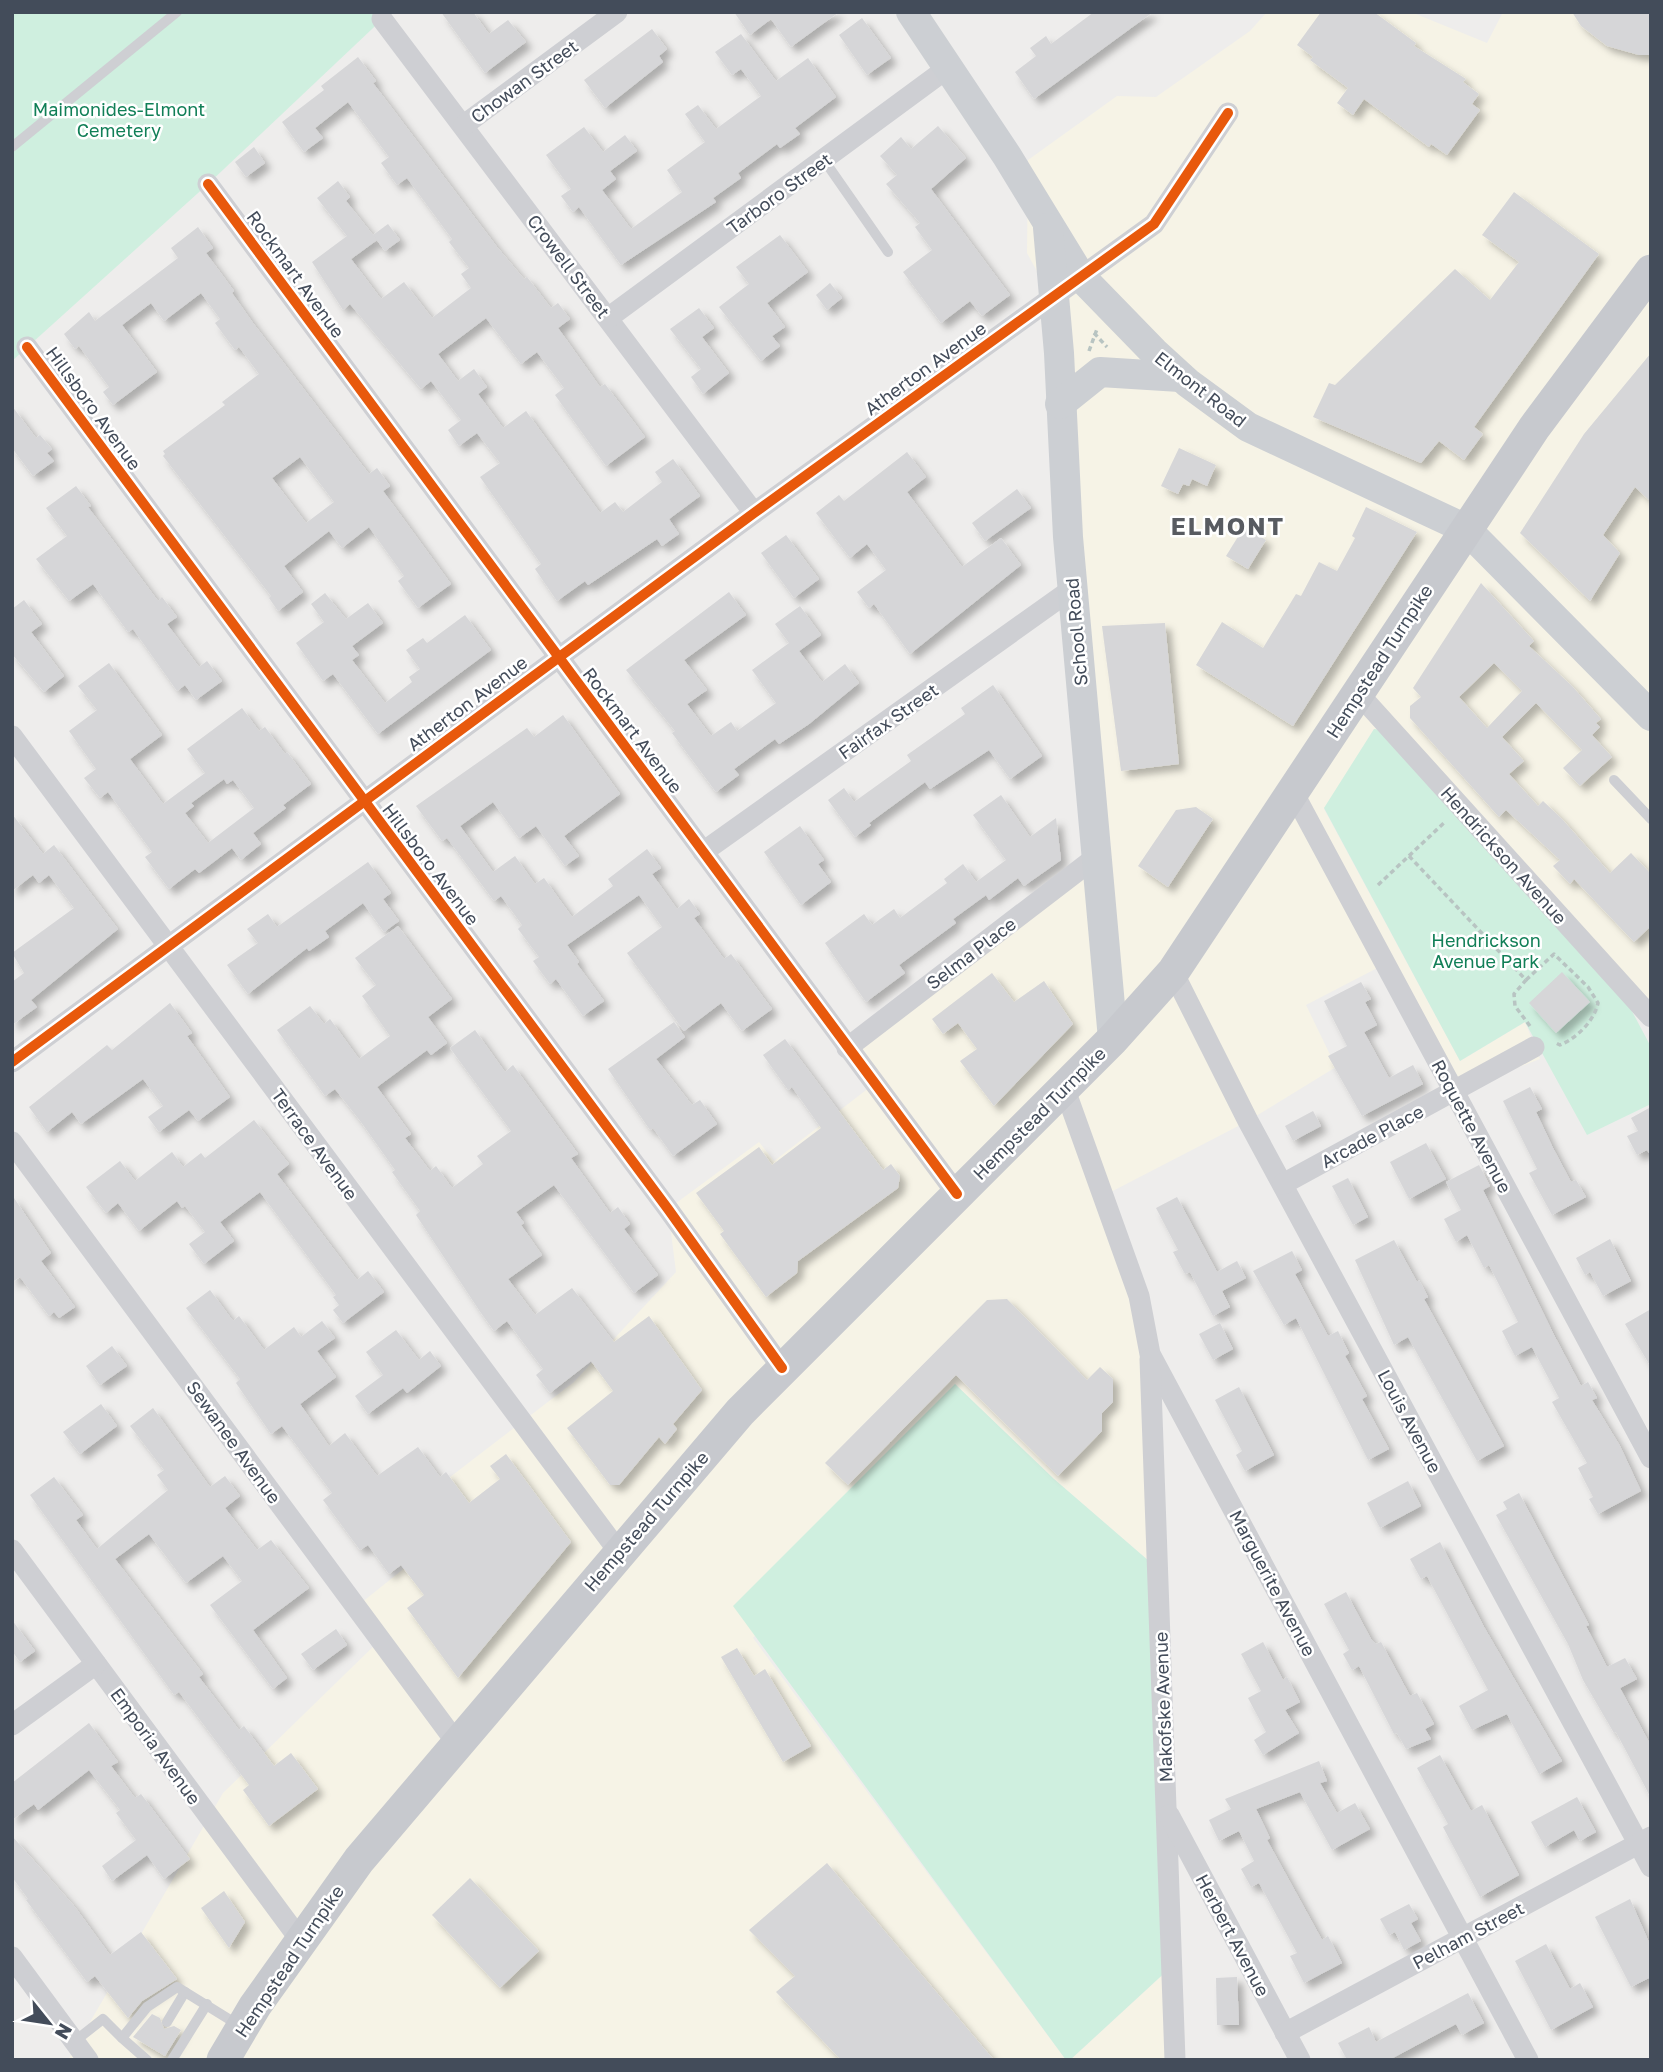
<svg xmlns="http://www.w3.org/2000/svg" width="1663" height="2072" viewBox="0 0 1663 2072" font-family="'Golos Text',sans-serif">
<defs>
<filter id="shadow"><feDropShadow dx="6" dy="6" stdDeviation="3.5" flood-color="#0004"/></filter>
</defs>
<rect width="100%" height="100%" fill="#eeedec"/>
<!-- commercial -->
<g fill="#f6f3e6">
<polygon points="1267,12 1411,12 1487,43 1503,12 1651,12 1651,996 1632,1011 1374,729 1324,809 1460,1061 1525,1022 1540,1059 1454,1092 1385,964 1306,1005 1336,1067 1248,1121 1105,1195 1150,1354 1157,1568 1054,1479 955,1384 753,1638 1066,2060 68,2060 223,1793 380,1640 356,1607 447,1534 424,1497 574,1382 676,1272 668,1209 759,1142 774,1161 874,1084 847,1048 1096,857 1039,275 1027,253 1028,160 1117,96 1156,97 1250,31"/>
<polygon points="1171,1967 1174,2060 1070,2060"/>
</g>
<!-- green -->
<g fill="#cfefdf">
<polygon points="12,12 390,12 208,184 12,361"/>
<polygon points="1374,729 1393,731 1618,985 1651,1047 1651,1104 1587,1135 1525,1022 1460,1061 1324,808"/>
<polygon points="955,1384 1054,1479 1157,1568 1171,1967 1070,2060 1066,2060 733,1606"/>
</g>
<!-- building -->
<g fill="#d6d6d8" fill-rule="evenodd" filter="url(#shadow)">
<polygon points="441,12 473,12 489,34 508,20 526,42 485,73"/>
<polygon points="734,12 839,12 791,47 771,19 750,35"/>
<polygon points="1094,12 1153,12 1034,99 1015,72 1036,56 1030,48 1046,36 1051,44"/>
<polygon points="1321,12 1374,12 1416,43 1414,46 1466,79 1463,82 1479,94 1472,104 1480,110 1447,155 1431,144 1429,147 1364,99 1353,115 1337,103 1348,88 1310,60 1313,57 1297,45"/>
<polygon points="1572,12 1651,12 1651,55 1639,55 1607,46 1581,26"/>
<polygon points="862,18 891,58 867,75 839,35"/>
<polygon points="652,29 667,49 659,56 663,62 605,108 584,80"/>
<polygon points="741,34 776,81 808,58 836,97 795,128 800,134 780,148 777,144 738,173 741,178 713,198 716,202 621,265 579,207 573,212 561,196 571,189 546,155 584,127 603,152 625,135 637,151 610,171 616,179 602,190 631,229 682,192 667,170 705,142 685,114 698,105 716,129 761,96 741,69 732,75 715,52"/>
<polygon points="358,57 376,81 373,83 497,247 524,279 527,277 551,308 558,303 570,319 558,328 600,387 605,384 645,437 606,466 555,395 564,388 537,352 521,364 486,318 438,354 458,381 474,369 487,387 478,394 503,428 526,411 600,513 615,502 623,512 662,482 655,472 673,459 700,496 669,519 679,534 662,546 657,539 588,585 585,581 557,601 535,569 541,564 480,477 500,463 477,433 459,446 448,430 461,420 431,381 421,389 350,304 343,310 312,262 347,236 317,198 338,181 350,197 346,201 377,240 351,259 381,299 404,282 432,318 471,288 461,274 469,268 449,242 452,239 407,178 397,185 381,163 389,157 348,102 315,128 323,138 304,152 282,122 324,90 321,86"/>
<polygon points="938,126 966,158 931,189 1010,295 982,316 970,301 941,323 903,272 932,250 915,227 920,223 886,184 897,175 880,156 901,137 911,149"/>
<polygon points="254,147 265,163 246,177 235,162"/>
<polygon points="1514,192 1599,254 1474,427 1483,434 1464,460 1439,441 1421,463 1313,417 1329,383 1335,385 1455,269 1490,300 1519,262 1482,235"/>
<polygon points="388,224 400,240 385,251 373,235"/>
<path d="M198,227L213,248L206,253L234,291L232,293L253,323L369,474L377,468L390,486L383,491L451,584L418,608L398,581L404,576L369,527L342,548L329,531L284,566L303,592L278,611L269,598L271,596L163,456L165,454L163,451L225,405L222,402L259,374L239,347L235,350L215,323L220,319L201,293L164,321L151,303L122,325L157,372L113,405L103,392L109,387L79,346L75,349L64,334L89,312L95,321L178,258L171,248ZM300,457L334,502L306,523L272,478Z"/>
<polygon points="780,235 808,272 767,303 785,327 772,336 780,346 761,361 719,307 749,284 736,267"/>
<polygon points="830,283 842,298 827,310 816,295"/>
<polygon points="699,308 714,328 702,337 729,373 703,394 691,377 701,369 670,329"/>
<polygon points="1651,353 1651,502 1635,487 1603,535 1620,553 1590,601 1520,533 1584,434"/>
<polygon points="12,406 36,438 40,435 52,449 47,453 54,461 33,476 12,448"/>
<polygon points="1179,448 1216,465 1207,486 1192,479 1189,486 1183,484 1178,494 1161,486"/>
<polygon points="907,452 926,477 907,492 962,567 1001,538 1021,565 910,654 874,604 869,608 857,592 886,570 867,544 850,558 816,513 839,495 844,501"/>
<polygon points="76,486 91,506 88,507 158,601 162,597 177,617 167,624 199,667 207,661 222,681 196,700 185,685 177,691 133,629 128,632 93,584 69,601 36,559 67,536 46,508"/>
<polygon points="1017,489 1031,508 985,541 972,523"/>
<polygon points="1366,507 1417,532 1293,726 1196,665 1222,622 1263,648 1296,594 1301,596 1319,562 1337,571 1355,538 1352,536"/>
<polygon points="1244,527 1266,540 1248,569 1226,556"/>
<polygon points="786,535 819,579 794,598 761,553"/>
<path d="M1481,583L1534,641L1529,646L1572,686L1601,719L1596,723L1600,727L1592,735L1612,757L1580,786L1563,768L1582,750L1536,703L1502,737L1524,761L1509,774L1538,806L1543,801L1562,819L1610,873L1631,853L1651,874V926L1634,942L1574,879L1570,884L1553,866L1560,860L1506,810L1499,817L1410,718V706L1421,697L1413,688ZM1494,663L1522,691L1487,728L1459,697Z"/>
<polygon points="729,592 746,615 684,660 707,690 687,704 711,736 731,722 737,731 776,703 752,670 789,643 775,624 800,606 821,635 799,651 822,682 845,664 859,683 809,724 779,744 775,739 734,769 739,775 716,792 672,733 675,731 626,670"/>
<polygon points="325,593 346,619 368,603 383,623 352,646 359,655 352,660 385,703 412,682 409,677 420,669 406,650 423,638 427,643 465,615 491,650 378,734 333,674 323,681 296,643 324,622 311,604"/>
<polygon points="24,600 42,624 31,632 64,676 44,692 12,654 12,609"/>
<polygon points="1165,623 1179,764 1121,771 1102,626"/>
<path d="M109,663L162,735L130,759L163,804L205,773L187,749L242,708L259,731L265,727L285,754L287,752L311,784L283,805L286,808L253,833L261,844L241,860L232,848L199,873L195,869L169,889L145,857L152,852L108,792L100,798L84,778L96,769L69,731L97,710L78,686ZM224,779L227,784L233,780L254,808L208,843L185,813L194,806L191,803Z"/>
<polygon points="993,685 1042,756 1010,779 989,750 930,789 925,782 869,823 871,825 855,837 828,800 844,788 854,802 911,761 907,755 965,714 961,708"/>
<polygon points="563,715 620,794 564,836 579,856 565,866 536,826 519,838 493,802 460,826 493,872 515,856 535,884 544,878 572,917 613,886 608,879 647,849 661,868 652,874 677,909 689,899 700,914 694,918 724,959 731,954 772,1009 742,1031 721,1003 684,1031 627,953 662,927 639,895 567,945 579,962 577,964 604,1001 583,1016 556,979 550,984 533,961 539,957 518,929 522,925 501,896 494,901 447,838 442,841 416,806 527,728 534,737"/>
<polygon points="1001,795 1030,837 1056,818 1061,860 1024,886 1018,878 989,900 986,895 953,919 956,923 899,965 905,973 866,1002 825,943 864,914 872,925 894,909 900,918 947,883 944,879 963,864 976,882 1006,860 973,815"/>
<polygon points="1196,807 1213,819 1168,887 1138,866 1176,810"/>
<polygon points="12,814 43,854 54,845 118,929 31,1000 37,1007 12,1025 12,982 24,973 12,953 74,908 49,875 39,883 33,875 12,891"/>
<polygon points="800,826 824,860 818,864 831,882 801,905 764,852"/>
<polygon points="368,862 391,893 383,899 399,921 384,932 363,903 325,931 329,937 309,951 307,948 248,994 227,965 258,943 247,929 268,914 277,927"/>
<polygon points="398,926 452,999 428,1017 447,1043 431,1055 427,1050 377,1087 411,1134 405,1138 430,1171 436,1166 452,1188 483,1164 477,1156 511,1131 450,1048 475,1030 505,1072 513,1065 578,1154 571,1158 610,1213 618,1207 630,1224 624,1229 658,1275 634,1293 554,1185 516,1212 524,1223 521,1225 542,1255 508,1279 535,1315 572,1288 614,1342 649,1316 702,1390 673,1424 677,1429 665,1444 659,1437 619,1485 610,1485 567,1428 613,1391 591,1361 550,1393 536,1375 543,1369 507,1321 494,1331 481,1313 416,1215 420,1211 392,1172 395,1170 361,1122 335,1089 325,1096 277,1030 310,1006 324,1024 330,1019 359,1059 390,1036 362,996 376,985 355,958"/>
<polygon points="1562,972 1590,1002 1556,1033 1529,1003"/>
<polygon points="992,973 1014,1002 1044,981 1073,1024 994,1106 960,1061 977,1049 958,1023 943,1034 932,1019"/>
<polygon points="1361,982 1371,999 1365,1002 1377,1025 1364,1032 1389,1078 1413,1065 1423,1084 1362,1116 1328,1056 1347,1046 1324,1001"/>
<polygon points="170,1003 192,1033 187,1036 230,1097 198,1121 189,1110 159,1132 148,1117 163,1106 143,1079 81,1124 72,1112 47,1132 29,1107 107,1045 112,1050"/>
<polygon points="674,1022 685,1037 656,1059 692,1105 700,1100 717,1124 673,1156 653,1128 650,1130 608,1069"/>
<polygon points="785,1039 883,1170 891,1164 900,1176 898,1188 798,1261 797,1273 766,1297 720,1234 724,1231 696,1193 759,1147 772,1165 821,1128 792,1087 788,1090 763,1055"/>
<polygon points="1530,1087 1542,1109 1536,1112 1553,1148 1571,1182 1576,1180 1586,1197 1552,1215 1529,1173 1537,1169 1503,1101"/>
<polygon points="1651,1107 1651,1156 1647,1150 1637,1155 1627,1136 1638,1131 1631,1118"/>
<polygon points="1313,1111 1321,1126 1293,1141 1285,1126"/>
<polygon points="254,1120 289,1164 277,1174 357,1280 368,1271 384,1292 343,1323 333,1310 339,1305 333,1297 336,1295 260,1192 220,1222 234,1241 204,1264 189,1244 205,1232 185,1206 182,1208 177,1201 139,1231 118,1203 106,1213 86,1187 120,1161 135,1181 172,1152 183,1167 201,1153 205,1158"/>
<polygon points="1426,1143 1446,1179 1409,1199 1390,1162"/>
<polygon points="1479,1165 1490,1186 1483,1190 1554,1335 1581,1386 1588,1382 1597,1398 1592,1400 1620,1446 1641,1491 1598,1514 1589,1499 1593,1497 1578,1468 1587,1463 1552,1402 1559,1398 1532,1347 1515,1356 1502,1331 1518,1322 1489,1265 1484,1268 1467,1235 1456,1242 1444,1219 1461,1210 1446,1182"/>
<polygon points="1348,1178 1368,1217 1353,1225 1332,1186"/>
<polygon points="12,1195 51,1253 41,1261 75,1307 59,1318 54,1312 49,1316 20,1277 12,1282"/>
<polygon points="1177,1197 1217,1272 1237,1261 1246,1278 1222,1291 1230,1307 1213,1316 1190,1272 1185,1274 1173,1252 1178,1250 1156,1208"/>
<polygon points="1610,1239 1631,1281 1603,1296 1590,1272 1585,1275 1576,1258"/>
<polygon points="1394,1240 1417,1282 1419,1280 1428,1297 1424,1299 1504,1446 1477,1461 1408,1337 1394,1345 1355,1260"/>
<polygon points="1292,1251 1302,1270 1295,1274 1328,1336 1338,1331 1349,1353 1345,1356 1367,1396 1362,1399 1389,1449 1368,1460 1296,1318 1284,1325 1253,1271"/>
<polygon points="210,1290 233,1321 239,1316 264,1350 294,1327 301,1337 322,1321 335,1338 317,1351 336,1377 300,1404 329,1446 345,1433 377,1476 418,1447 440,1477 446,1472 469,1503 500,1479 490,1466 506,1454 571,1542 458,1678 407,1608 424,1595 401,1565 389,1574 368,1545 360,1550 323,1500 332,1493 282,1426 271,1434 236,1383 240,1379 186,1308"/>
<polygon points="1007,1299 1087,1380 1100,1367 1113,1379 1113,1402 1102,1413 1102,1431 1058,1476 956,1375 848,1485 825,1463 987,1300"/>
<polygon points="1651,1309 1651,1367 1625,1324"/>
<polygon points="1220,1323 1233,1349 1213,1360 1199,1334"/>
<polygon points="396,1330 419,1360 430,1351 441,1366 407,1393 403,1388 368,1414 355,1396 383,1375 366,1352"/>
<polygon points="112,1346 127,1366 100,1385 86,1366"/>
<polygon points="1239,1387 1274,1455 1245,1471 1236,1455 1242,1451 1215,1400"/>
<polygon points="101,1404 117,1426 80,1454 63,1432"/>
<polygon points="153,1408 210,1487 225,1476 240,1496 225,1508 257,1550 271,1540 309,1588 253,1630 287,1678 273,1689 210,1605 242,1581 223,1556 186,1583 149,1534 115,1559 203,1674 199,1677 239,1730 244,1726 274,1766 291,1753 318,1789 269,1826 243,1790 249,1785 179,1692 174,1695 30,1495 54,1477 83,1515 76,1520 97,1549 168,1490 157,1475 164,1470 130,1426"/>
<polygon points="1408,1481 1421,1506 1380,1528 1367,1503"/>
<polygon points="1519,1493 1589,1625 1586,1626 1607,1667 1625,1658 1637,1679 1620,1688 1651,1746 1651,1798 1616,1732 1614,1733 1583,1680 1568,1644 1496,1515 1507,1509 1503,1502"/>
<polygon points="1440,1542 1484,1627 1562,1761 1539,1774 1507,1714 1472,1730 1459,1706 1488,1690 1427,1576 1421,1579 1410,1559"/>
<polygon points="1346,1592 1371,1639 1376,1644 1381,1642 1410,1696 1417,1693 1434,1724 1425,1729 1431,1739 1406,1749 1397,1733 1394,1734 1359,1666 1352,1670 1343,1654 1349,1650 1324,1604"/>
<polygon points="12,1620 35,1651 20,1662 12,1651"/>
<polygon points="336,1629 347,1645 313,1670 301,1654"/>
<polygon points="1263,1642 1283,1680 1287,1677 1300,1702 1285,1710 1299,1733 1263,1755 1254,1740 1266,1732 1248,1698 1261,1691 1241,1654"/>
<polygon points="737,1648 754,1676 765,1669 811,1746 783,1762 721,1657"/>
<polygon points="89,1723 118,1762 111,1766 135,1798 141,1794 190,1859 164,1879 147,1855 112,1881 102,1866 136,1840 116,1813 120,1810 89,1770 38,1810 34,1804 12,1820 12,1783"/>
<polygon points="1440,1755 1471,1811 1482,1805 1519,1875 1480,1897 1443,1827 1448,1824 1417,1768"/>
<polygon points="1319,1761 1327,1781 1320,1783 1337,1813 1355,1803 1370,1829 1332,1850 1300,1792 1256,1809 1270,1838 1267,1840 1322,1940 1328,1936 1342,1963 1304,1983 1290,1956 1297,1953 1259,1883 1251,1887 1241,1869 1254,1861 1239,1831 1219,1841 1209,1820 1231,1809 1225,1799"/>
<polygon points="1577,1797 1596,1832 1580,1841 1574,1830 1545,1847 1531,1822"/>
<polygon points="12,1836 75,1907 110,1955 141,1932 177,1979 142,2001 128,2018 95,1976 87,1982 26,1900 28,1899 12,1877"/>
<polygon points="827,1863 994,2060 841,2060 776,1992 795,1976 749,1930"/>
<polygon points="470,1878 539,1951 500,1988 432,1915"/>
<polygon points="224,1891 245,1922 229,1948 201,1908"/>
<polygon points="1630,1899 1651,1947 1651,1977 1631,1987 1595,1917"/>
<polygon points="1409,1904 1418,1919 1411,1923 1421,1941 1404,1950 1395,1932 1389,1935 1380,1919"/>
<polygon points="1546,1944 1570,1989 1580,1983 1593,2007 1551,2030 1515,1961"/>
<polygon points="1237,1977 1239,2025 1217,2025 1216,1978"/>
<polygon points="1468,1993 1484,2023 1462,2035 1456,2024 1389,2060 1342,2060 1346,2058 1338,2043 1369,2027 1376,2042"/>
<polygon points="152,2014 160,2018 164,2029 174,2026 181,2030 165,2056 133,2037"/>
</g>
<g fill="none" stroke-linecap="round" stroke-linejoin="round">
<!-- path -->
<g stroke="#b8c4c2" stroke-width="3.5" stroke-dasharray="5 3.5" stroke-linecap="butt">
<polyline points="1094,333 1107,347"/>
<polyline points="1089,351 1097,329"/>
<polyline points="1409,856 1526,980 1514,994 1515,1006 1530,1026"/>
<polyline points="1378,885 1446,821"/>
<path d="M1526,980L1554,954L1588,987L1598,1003C1594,1021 1577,1038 1560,1045L1554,1042"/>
</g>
<!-- service -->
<g stroke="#cecfd3" stroke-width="10">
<polyline points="12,147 177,12"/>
<polyline points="824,160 888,252"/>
<polyline points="1614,780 1651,819"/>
<polyline points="167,2022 185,1992"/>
<polyline points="75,2041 103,2019 122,2038"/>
<polyline points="147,2060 122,2038 147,2007 177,1987 240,2026"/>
<polyline points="172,2060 207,2004"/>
</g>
<!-- minor -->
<g stroke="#cecfd3" stroke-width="21">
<polyline points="382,19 754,513"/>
<polyline points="464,125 617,12"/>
<polyline points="208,184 957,1194"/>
<polyline points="608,318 949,67"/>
<polyline points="27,347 668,1209 782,1368"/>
<polyline points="1357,692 1651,1017"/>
<polyline points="12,736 619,1552"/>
<polyline points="1294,794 1651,1458"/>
<polyline points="703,852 1072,589"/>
<polyline points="1173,972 1248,1121 1651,1867"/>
<polyline points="847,1048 1096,857"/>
<polyline points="12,1062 754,513 1154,224 1228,113"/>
<polyline points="1064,1087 1139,1296 1150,1354 1528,2060"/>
<polyline points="12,1142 456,1742"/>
<polyline points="1283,1184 1534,1047"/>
<polyline points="1150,1359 1175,2060"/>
<polyline points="12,1550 301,1941"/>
<polyline points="12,1725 96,1664"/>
<polyline points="1169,1815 1300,2060"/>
<polyline points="12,1957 88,2060"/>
<polyline points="1285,2033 1651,1837"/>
</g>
<!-- secondary -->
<g stroke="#cccfd3" stroke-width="30">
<polyline points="911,12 1007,156 1081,277 1154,352 1188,383 1248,427 1466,529 1651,716"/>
<polyline points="1048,228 1059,353 1068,537 1113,1039"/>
<polyline points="1060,404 1100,372 1180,377"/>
</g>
<!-- primary -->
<polyline stroke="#c7c9ce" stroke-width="33" points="223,2060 255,2006 359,1860 740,1412 1113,1039 1173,972 1534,428 1651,271"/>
<!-- cycleway casing -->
<g stroke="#fff" stroke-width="15">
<g id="cycleway">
<polyline points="208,184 957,1194"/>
<polyline points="27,347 668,1209 782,1368"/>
<polyline points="12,1062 754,513 1154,224 1228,113"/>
</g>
</g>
<!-- cycleway -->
<use href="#cycleway" stroke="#e8590c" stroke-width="10"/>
</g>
<g text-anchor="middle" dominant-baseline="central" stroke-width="5" stroke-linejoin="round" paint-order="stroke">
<!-- street labels -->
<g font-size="18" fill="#434c5a" stroke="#fff">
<text transform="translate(524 81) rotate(-36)">Chowan Street</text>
<text transform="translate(779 193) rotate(-36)">Tarboro Street</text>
<text transform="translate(569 266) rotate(53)">Crowell Street</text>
<text transform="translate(296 274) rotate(54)">Rockmart Avenue</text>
<text transform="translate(925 368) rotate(-36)">Atherton Avenue</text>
<text transform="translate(1201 389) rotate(38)">Elmont Road</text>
<text transform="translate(94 408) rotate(54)">Hillsboro Avenue</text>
<text transform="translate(1076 632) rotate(-95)">School Road</text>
<text transform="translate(1379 661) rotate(-57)">Hempstead Turnpike</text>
<text transform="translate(467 703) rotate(-37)">Atherton Avenue</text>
<text transform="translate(888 721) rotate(-35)">Fairfax Street</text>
<text transform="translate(633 730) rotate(53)">Rockmart Avenue</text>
<text transform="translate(1504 855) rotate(48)">Hendrickson Avenue</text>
<text transform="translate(431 864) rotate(53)">Hillsboro Avenue</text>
<text transform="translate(971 953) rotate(-37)">Selma Place</text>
<text transform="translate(1039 1113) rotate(-45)">Hempstead Turnpike</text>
<text transform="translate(1472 1126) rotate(62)">Roquette Avenue</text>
<text transform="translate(1372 1136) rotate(-28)">Arcade Place</text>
<text transform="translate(315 1144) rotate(54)">Terrace Avenue</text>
<text transform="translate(1410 1421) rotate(62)">Louis Avenue</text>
<text transform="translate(234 1442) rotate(54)">Sewanee Avenue</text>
<text transform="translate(646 1521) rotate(-49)">Hempstead Turnpike</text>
<text transform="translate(1273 1583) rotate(62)">Marguerite Avenue</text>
<text transform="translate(1163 1707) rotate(-92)">Makofske Avenue</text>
<text transform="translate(156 1746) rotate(54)">Emporia Avenue</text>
<text transform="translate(1233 1935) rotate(62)">Herbert Avenue</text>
<text transform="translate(1468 1935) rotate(-28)">Pelham Street</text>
<text transform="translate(289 1961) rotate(-56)">Hempstead Turnpike</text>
</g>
<!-- park labels -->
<g font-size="18" fill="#117f57" stroke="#fff">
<text x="119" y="109">Maimonides-Elmont<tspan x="119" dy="21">Cemetery</tspan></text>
<text x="1486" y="940">Hendrickson<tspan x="1486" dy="21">Avenue Park</tspan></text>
</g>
<!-- district labels -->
<g font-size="24" font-weight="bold" letter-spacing="2" fill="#585b61" stroke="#fff">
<text x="1228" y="525">ELMONT</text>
</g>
</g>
<!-- border -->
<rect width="1663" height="2072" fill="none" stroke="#434c5a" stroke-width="28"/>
<!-- north arrow -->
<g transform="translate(49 2023) rotate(120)" stroke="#ffffff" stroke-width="5" paint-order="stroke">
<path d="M0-5L12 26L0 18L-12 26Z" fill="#434c5a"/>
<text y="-10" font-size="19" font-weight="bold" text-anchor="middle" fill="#434c5a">N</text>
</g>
</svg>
